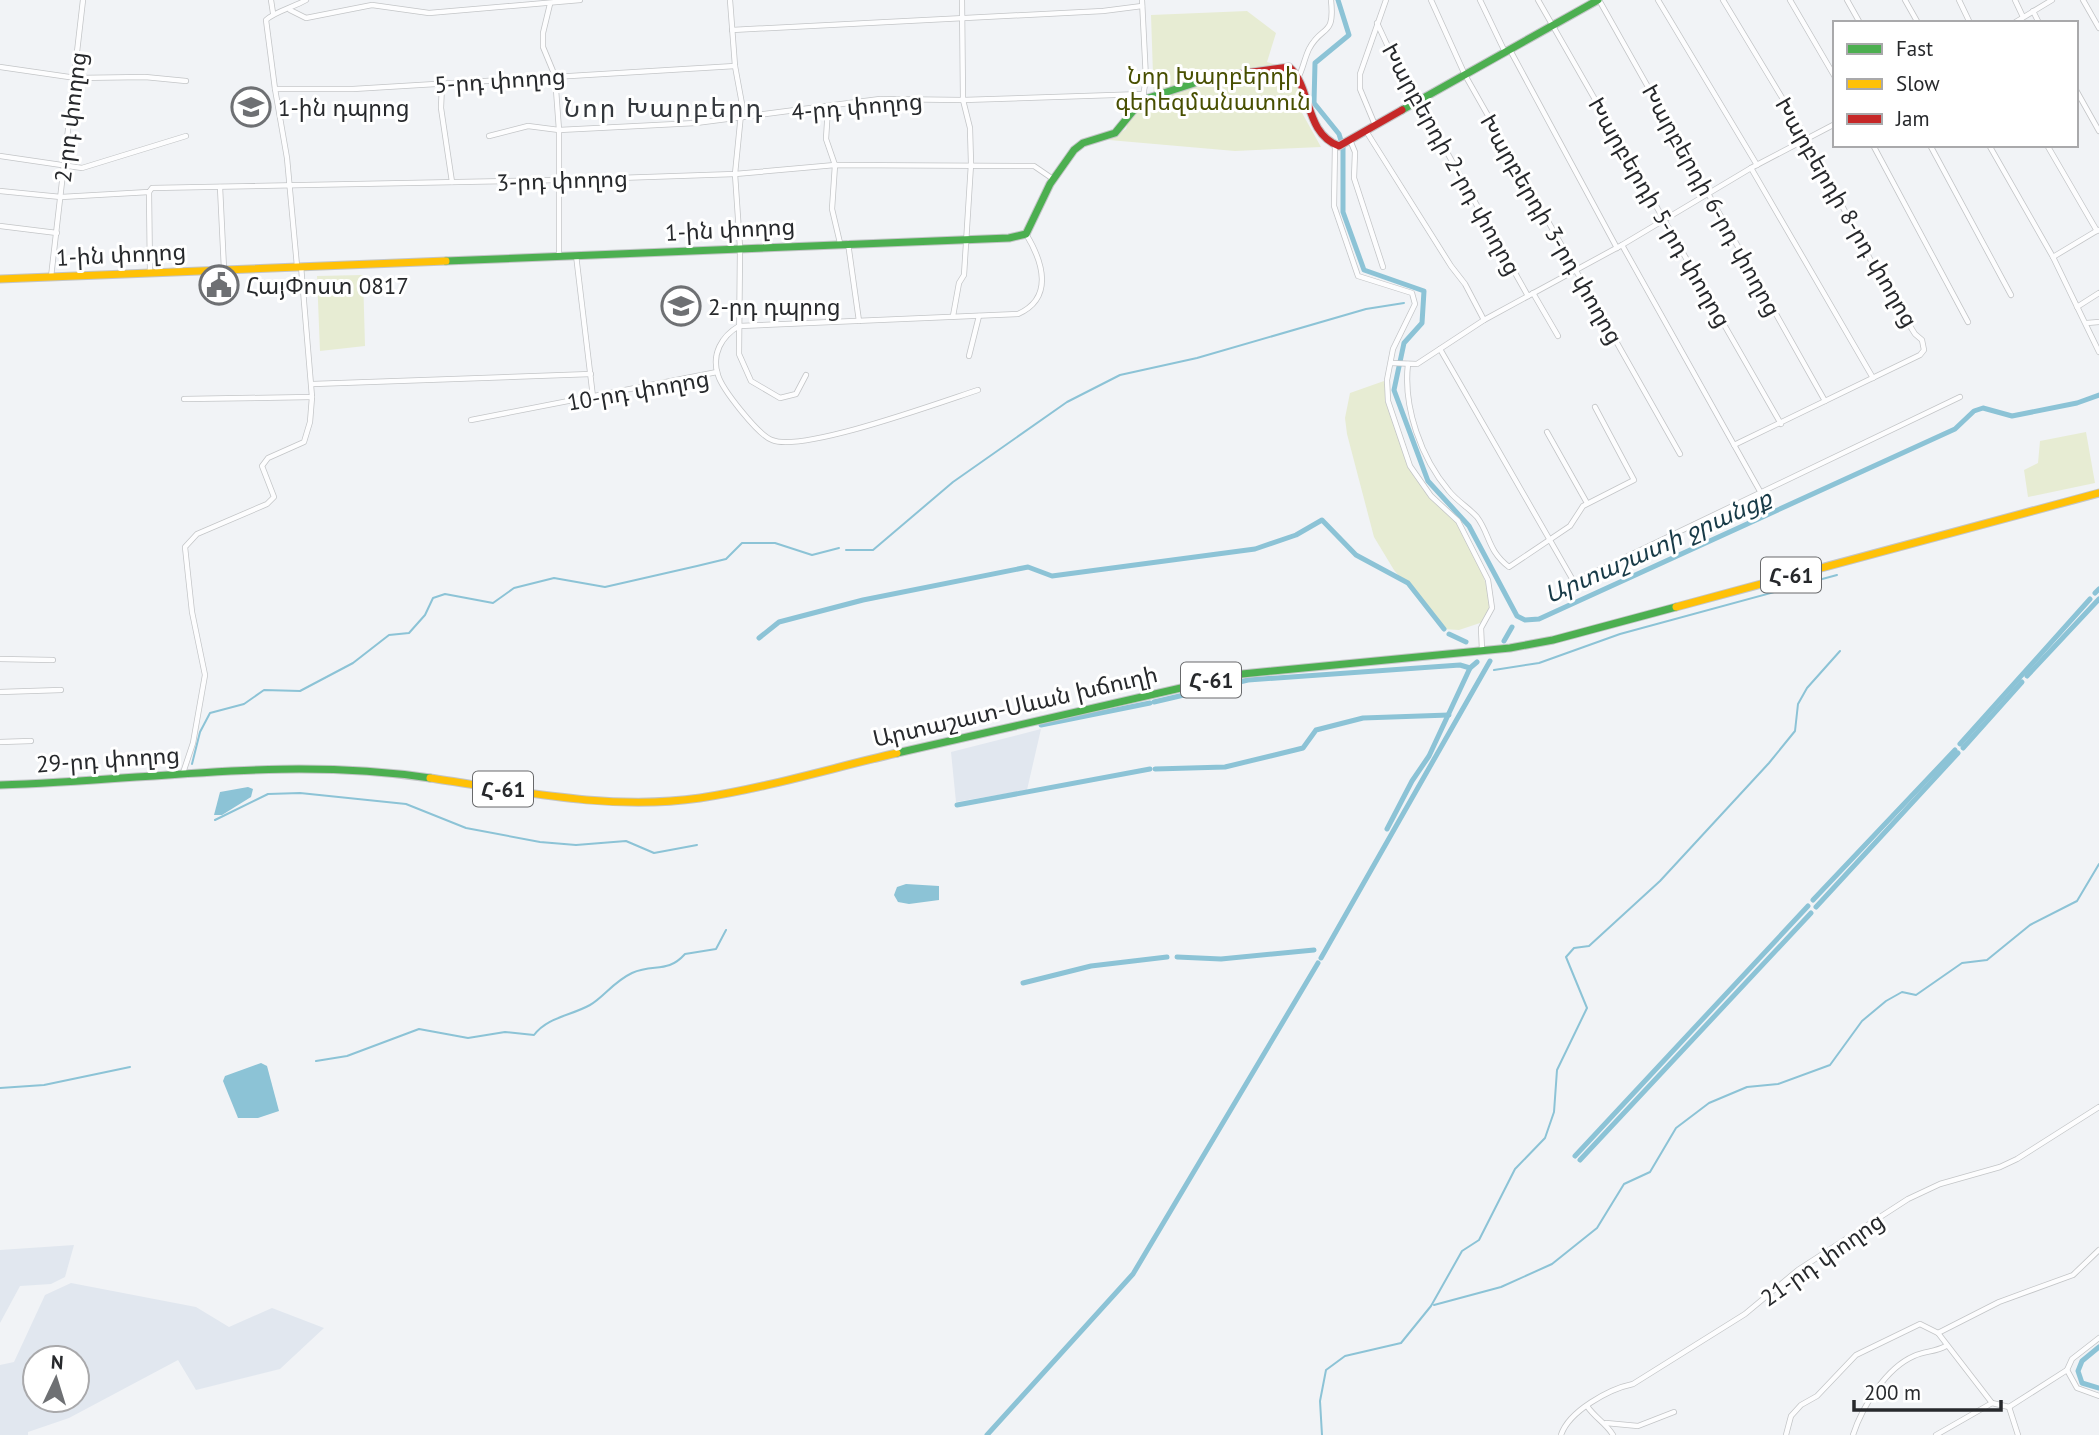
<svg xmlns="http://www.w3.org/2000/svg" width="2099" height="1435" viewBox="0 0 2099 1435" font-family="'PT Sans','Noto Sans Armenian',sans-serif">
<rect width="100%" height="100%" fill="#f1f3f6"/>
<!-- built -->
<g fill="#e1e7ef" fill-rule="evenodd">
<polygon points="1041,729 1027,790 956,802 951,752"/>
<polygon points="74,1245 65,1277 51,1284 20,1286 0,1323 0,1250"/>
<path d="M71,1283L196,1307L229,1327L272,1308L324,1328L280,1369L196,1390L178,1360L69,1418L28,1432V1435H0V1365L14,1362L45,1295ZM35,1358H77V1400H35Z"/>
</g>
<!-- green -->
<g fill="#e7ecd3">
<polygon points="1247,11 1276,33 1267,62 1295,71 1301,111 1321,147 1235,151 1109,140 1126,129 1131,112 1154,104 1151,15"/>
<polygon points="363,275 365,346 320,351 317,276"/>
<polygon points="1384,381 1406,458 1428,496 1458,520 1481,569 1492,604 1483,622 1459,630 1443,629 1394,570 1374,537 1347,434 1345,418 1350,393"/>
<polygon points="2086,432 2095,483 2028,497 2024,470 2038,463 2040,441"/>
</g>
<!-- water -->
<g fill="#8cc3d6">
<polygon points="248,787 253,789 251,797 222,815 214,815 220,792"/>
<polygon points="906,884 939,886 939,900 909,904 898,902 894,895 897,887"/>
<polygon points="261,1063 267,1066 279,1111 258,1118 238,1118 223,1081 225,1076"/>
</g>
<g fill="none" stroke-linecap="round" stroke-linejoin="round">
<!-- stream -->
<g stroke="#8cc3d6" stroke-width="2">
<polyline points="846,550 873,550 953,482 1067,402 1120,375 1197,358 1366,309 1404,303"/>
<polyline points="1494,670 1539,663 1620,634 1837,575"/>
<polyline points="192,764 200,732 210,713 244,704 264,690 300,691 353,663 389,635 409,633 425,615 433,598 445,594 493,603 514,588 554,578 605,587 697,566 726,559 742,543 775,543 812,555 839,548"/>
<polyline points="215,820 268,794 300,793 406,804 466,828 540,842 576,845 626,841 654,853 697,845"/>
<path d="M316,1061L347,1056L419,1029L468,1038L505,1032L534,1035C548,1017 570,1016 590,1005C604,997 613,982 632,973C654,963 667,974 685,954L716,949L726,930"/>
<polyline points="0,1088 44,1085 130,1067"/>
<polyline points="1434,1305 1501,1287 1552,1264 1597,1228 1624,1184 1650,1172 1676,1128 1709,1103 1747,1087 1778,1084 1830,1065 1862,1021 1886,1001 1902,992 1916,995 1962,963 1987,960 2030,925 2077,901 2099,864"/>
<polyline points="1322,1435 1320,1401 1326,1370 1345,1356 1401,1343 1431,1306 1462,1251 1479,1240 1515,1169 1545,1138 1554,1112 1557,1070 1587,1008 1566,957 1574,948 1589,946 1660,881 1769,763 1795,731 1798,704 1807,688 1840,651"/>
</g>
<!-- canal -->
<g stroke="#8cc3d6" stroke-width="5">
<polyline points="1338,0 1349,35 1315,63 1314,103 1339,134 1343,147 1343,212 1364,270 1424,291 1422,323 1404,343 1394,390 1428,481 1469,526 1517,616 1525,620 1539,619 1955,429 1974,411 1983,408 2012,416 2077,403 2099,395"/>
<polyline points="2095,593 2099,589"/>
<polyline points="1449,634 1466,642"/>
<polyline points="759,638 779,622 863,600 1028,567 1052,576 1255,549 1296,535 1322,520 1356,555 1408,583 1444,629"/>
<polyline points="1504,641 1512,627"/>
<polyline points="2027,676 2099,599"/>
<polyline points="1154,702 1248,680 1460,665 1470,668"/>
<polyline points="1041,725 1150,703"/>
<polyline points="1960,744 2090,599"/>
<polyline points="1963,748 2022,682"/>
<polyline points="1155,769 1225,767 1295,750 1303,748 1316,730 1363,718 1449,715"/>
<polyline points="957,805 1150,769"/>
<polyline points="1387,829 1412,781 1429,756 1470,668 1477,662"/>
<polyline points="1813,900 1955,750"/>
<polyline points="1816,907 1958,753"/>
<polyline points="1177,957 1221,959 1314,950"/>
<polyline points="1321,958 1490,661"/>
<polyline points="1023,983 1091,966 1167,957"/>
<polyline points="1575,1156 1808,906"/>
<polyline points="1580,1160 1811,913"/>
<polyline points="2099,1347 2082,1361 2078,1371 2082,1383 2099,1388"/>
<polyline points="987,1435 1133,1274 1318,963"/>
</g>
<!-- street casing -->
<g stroke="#c3c5c7" stroke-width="6">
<g id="street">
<polyline points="271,0 273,13"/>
<polyline points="730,0 735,66 742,104 735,174 740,247 739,354 751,381 780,398 796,394 806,375"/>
<polyline points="1142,0 1146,79 1143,96"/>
<polyline points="1431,0 1465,75 1680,454"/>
<polyline points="1480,0 1505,52"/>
<polyline points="1538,0 1781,424"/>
<polyline points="1599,0 1825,401"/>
<polyline points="1658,0 1757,165"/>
<polyline points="1723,0 1807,139 1880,278 1915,334 1922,340 1924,350 1920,355 1734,445"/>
<polyline points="1790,0 1835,77"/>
<polyline points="1847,0 1860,23"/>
<polyline points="1905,0 1918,23"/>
<polyline points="1959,0 1970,23"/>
<polyline points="2015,0 2023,17"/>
<polyline points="2083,0 2099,28"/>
<polyline points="550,4 543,33 543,47 555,76 559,130 559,254"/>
<polyline points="290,10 306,18 372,5 429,13 580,0"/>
<polyline points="2033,11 2039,23"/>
<polyline points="1377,23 1391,53 1528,296"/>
<polyline points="2014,23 2052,0"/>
<polyline points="732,30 1103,11 1142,6"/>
<polyline points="1510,50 1617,248"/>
<polyline points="0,67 76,78 145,77 186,81"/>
<path d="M1299,76C1303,68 1305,57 1309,49C1322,24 1335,38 1331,0"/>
<polyline points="442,84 441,108 452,182"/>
<path d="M275,89L266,20C274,12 294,7 306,0"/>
<polyline points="2076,90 2099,131"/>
<polyline points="828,107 826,139 835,165 832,209 840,243"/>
<polyline points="1375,125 1360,89 1360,74 1386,0"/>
<polyline points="1366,131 1451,266 1465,284 1484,320"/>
<polyline points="489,136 528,126 559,130 696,123 880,99 963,100 1144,94"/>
<polyline points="1350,140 1355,152 1354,178 1383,267"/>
<polyline points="1335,145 1334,206 1358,276 1412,293 1415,304 1393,349 1387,380 1388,401 1410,466 1431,496 1458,521 1488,580 1492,608 1481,628 1482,650"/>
<polyline points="1873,145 1968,322"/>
<polyline points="1930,145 2011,295"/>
<polyline points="1989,145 2053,257 2099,352"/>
<polyline points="2047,145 2097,231"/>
<polyline points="0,156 82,168 186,136"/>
<polyline points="1751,168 1873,378"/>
<polyline points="220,187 224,269"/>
<polyline points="0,191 61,197 149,192 152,188 560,180 735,174 835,165 1034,166 1053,179"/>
<polyline points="149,192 150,273"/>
<polyline points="0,226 57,233"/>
<polyline points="848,243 859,321"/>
<polyline points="1622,245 1761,493"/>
<polyline points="576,255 593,397"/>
<polyline points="2053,257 2098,230"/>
<polyline points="297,266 287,158 275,89 353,89 735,66"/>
<polyline points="51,277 83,0"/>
<polyline points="1533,293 1558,336"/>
<polyline points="2077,307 2099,293"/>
<polyline points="953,316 959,283 964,275 971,164 970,128 963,100 962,0"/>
<polyline points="2087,323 2099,322"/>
<polyline points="1440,349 1574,582 1960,397"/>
<polyline points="969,356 979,316"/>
<polyline points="1391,363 1417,364 1484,320 1622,245 1751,168 1835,124"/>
<path d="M1408,364C1403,407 1421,458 1449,491C1457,501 1469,508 1477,517C1490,534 1487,550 1509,567L1570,526L1583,506L1634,480L1595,407"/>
<polyline points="313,384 591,374"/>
<path d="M978,390C941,402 802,453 772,440C758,435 722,389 718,375C711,354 722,336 739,326L1018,314C1054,298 1043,262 1026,234"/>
<polyline points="184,399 312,397 301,266"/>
<polyline points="471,420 717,372"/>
<polyline points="1547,432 1587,503"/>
<polyline points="0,659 53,660"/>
<polyline points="0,692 61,690"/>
<polyline points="0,742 31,741"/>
<polyline points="183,773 193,743 205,675 192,612 185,547 197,534 267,504 274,497 262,466 268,458 304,442 310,422 312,397"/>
<polyline points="1938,1333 1999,1302 2073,1275 2099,1250"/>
<polyline points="2067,1370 2072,1359 2099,1338"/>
<polyline points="2067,1370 2077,1388 2099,1396"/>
<path d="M1587,1406C1595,1418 1606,1423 1613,1435"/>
<polyline points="2009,1407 2018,1435"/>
<polyline points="1606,1423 1638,1426 1674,1412"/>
<path d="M1561,1435C1569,1411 1609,1389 1633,1384L1745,1314L1798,1270L1908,1199L1940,1184L2000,1167L2017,1159L2099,1107"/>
<polyline points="1786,1435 1791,1416 1801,1405 1817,1396 1856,1355 1920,1324 1938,1333 1992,1403 2009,1407 2067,1370"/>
<path d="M1853,1435C1862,1407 1886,1368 1914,1356C1925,1351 1935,1352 1946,1346"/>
<polyline points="1936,1435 1992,1403"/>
</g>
</g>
<!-- fast casing -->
<g stroke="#c3c5c7" stroke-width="9">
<g id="fast">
<polyline points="1402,110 1598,0"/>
<polyline points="446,261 1009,238 1026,234 1050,184 1074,150 1083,143 1115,133 1142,100 1210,78"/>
<polyline points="897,753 1242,674 1510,648 1553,640 1676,607"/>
<path d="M0,785C148,781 281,756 430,778"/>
</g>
</g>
<!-- slow casing -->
<g stroke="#c3c5c7" stroke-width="9">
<g id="slow">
<polyline points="0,279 446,261"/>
<polyline points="1676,607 2099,493"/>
<path d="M430,778C518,791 611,811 700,798C766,788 832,768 897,753"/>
</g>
</g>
<!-- jam casing -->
<g stroke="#c3c5c7" stroke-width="9">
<path id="jam" d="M1210,78L1289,67C1312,87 1304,133 1339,146L1402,110"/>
</g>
<!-- street -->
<use href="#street" stroke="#fdfdfe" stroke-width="4.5"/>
<!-- fast -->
<use href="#fast" stroke="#4caf50" stroke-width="7"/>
<!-- slow -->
<use href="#slow" stroke="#ffc107" stroke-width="7"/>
<!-- jam -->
<use href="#jam" stroke="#c62828" stroke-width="7"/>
</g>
<!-- icons -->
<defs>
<g id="school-ring" transform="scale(2.0125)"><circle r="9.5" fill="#fff" stroke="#6e7073" stroke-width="1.5"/><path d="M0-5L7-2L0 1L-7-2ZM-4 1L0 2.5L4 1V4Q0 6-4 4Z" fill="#6e7073"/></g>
<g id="civic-ring" transform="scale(2.0125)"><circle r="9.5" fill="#fff" stroke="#6e7073" stroke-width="1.5"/><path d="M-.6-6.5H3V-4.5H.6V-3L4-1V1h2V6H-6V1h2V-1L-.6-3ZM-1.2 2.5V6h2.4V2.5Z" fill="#6e7073"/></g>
</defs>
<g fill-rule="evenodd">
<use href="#school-ring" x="251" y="107"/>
<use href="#civic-ring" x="219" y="285"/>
<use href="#school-ring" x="681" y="306"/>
</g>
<g text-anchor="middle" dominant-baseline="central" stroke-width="6" stroke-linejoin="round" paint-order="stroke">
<!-- shield labels -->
<g fill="#fff" stroke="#68696b" stroke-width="2">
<rect x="1761" y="557.5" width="60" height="35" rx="5"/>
<rect x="1181" y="662.5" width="60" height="35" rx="5"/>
<rect x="473" y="771.5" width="60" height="35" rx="5"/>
</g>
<g font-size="21" font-weight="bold" fill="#27292c">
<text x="1791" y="575">Հ-61</text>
<text x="1211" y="680">Հ-61</text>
<text x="503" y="789">Հ-61</text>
</g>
<!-- park labels -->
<g font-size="23" fill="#484f01" stroke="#fff">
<text x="1213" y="75">Նոր Խարբերդի<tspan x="1213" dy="26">գերեզմանատուն</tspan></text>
</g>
<!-- street labels -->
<g font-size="23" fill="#27292c" stroke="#fff">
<text transform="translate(500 80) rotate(-4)">5-րդ փողոց</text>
<text transform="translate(857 106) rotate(-5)">4-րդ փողոց</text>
<text transform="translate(70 117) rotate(-83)">2-րդ փողոց</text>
<text transform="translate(1452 159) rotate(61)">Խարբերդի 2-րդ փողոց</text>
<text transform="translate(562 180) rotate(-2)">3-րդ փողոց</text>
<text transform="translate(1712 200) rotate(61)">Խարբերդի 6-րդ փողոց</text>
<text transform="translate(1660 212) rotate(60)">Խարբերդի 5-րդ փողոց</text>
<text transform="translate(1847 212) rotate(60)">Խարբերդի 8-րդ փողոց</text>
<text transform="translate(730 229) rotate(-3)">1-ին փողոց</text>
<text transform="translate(1552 229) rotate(60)">Խարբերդի 3-րդ փողոց</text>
<text transform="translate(121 254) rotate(-3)">1-ին փողոց</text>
<text transform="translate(638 390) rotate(-10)">10-րդ փողոց</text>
<text transform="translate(1015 706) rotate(-13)">Արտաշատ-Սևան խճուղի</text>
<text transform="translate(108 759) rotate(-4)">29-րդ փողոց</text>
<text transform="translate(1822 1259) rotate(-35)">21-րդ փողոց</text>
</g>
<!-- poi labels -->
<g font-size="23" fill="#27292c" stroke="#fff" text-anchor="start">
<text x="278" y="107">1-ին դպրոց</text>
<text x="246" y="285">ՀայՓոստ 0817</text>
<text x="708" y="306">2-րդ դպրոց</text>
</g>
<!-- water labels -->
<g font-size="24" font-style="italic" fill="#173a47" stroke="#fff">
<text transform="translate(1658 546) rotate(-24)">Արտաշատի ջրանցք</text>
</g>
<!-- quarter labels -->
<g font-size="26" letter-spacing="2" fill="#34383d" stroke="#fff">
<text x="664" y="107">Նոր Խարբերդ</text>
</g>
</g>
<!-- legend -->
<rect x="1833" y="21" width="245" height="126" fill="#ffffff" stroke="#a9a9ab" stroke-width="2"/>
<rect x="1847" y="44" width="35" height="10" fill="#4caf50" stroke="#a9a9ab" stroke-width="2"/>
<text x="1896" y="56" font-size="21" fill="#27292c">Fast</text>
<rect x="1847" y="79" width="35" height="10" fill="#ffc107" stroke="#a9a9ab" stroke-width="2"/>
<text x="1896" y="91" font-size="21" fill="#27292c">Slow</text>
<rect x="1847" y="114" width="35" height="10" fill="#c62828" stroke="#a9a9ab" stroke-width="2"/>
<text x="1896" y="126" font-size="21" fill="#27292c">Jam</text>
<!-- north arrow -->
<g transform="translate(56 1379) rotate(4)"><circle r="33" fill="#ffffff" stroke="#a9a9ab" stroke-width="2"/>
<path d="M0-5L12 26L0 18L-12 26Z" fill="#6e7073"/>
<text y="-10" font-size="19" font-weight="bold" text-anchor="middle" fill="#27292c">N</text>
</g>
<!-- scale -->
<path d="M1854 1400v10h147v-10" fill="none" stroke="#27292c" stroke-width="3.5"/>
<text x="1864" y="1400" font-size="21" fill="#27292c" stroke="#ffffff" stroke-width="5" paint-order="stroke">200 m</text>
</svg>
